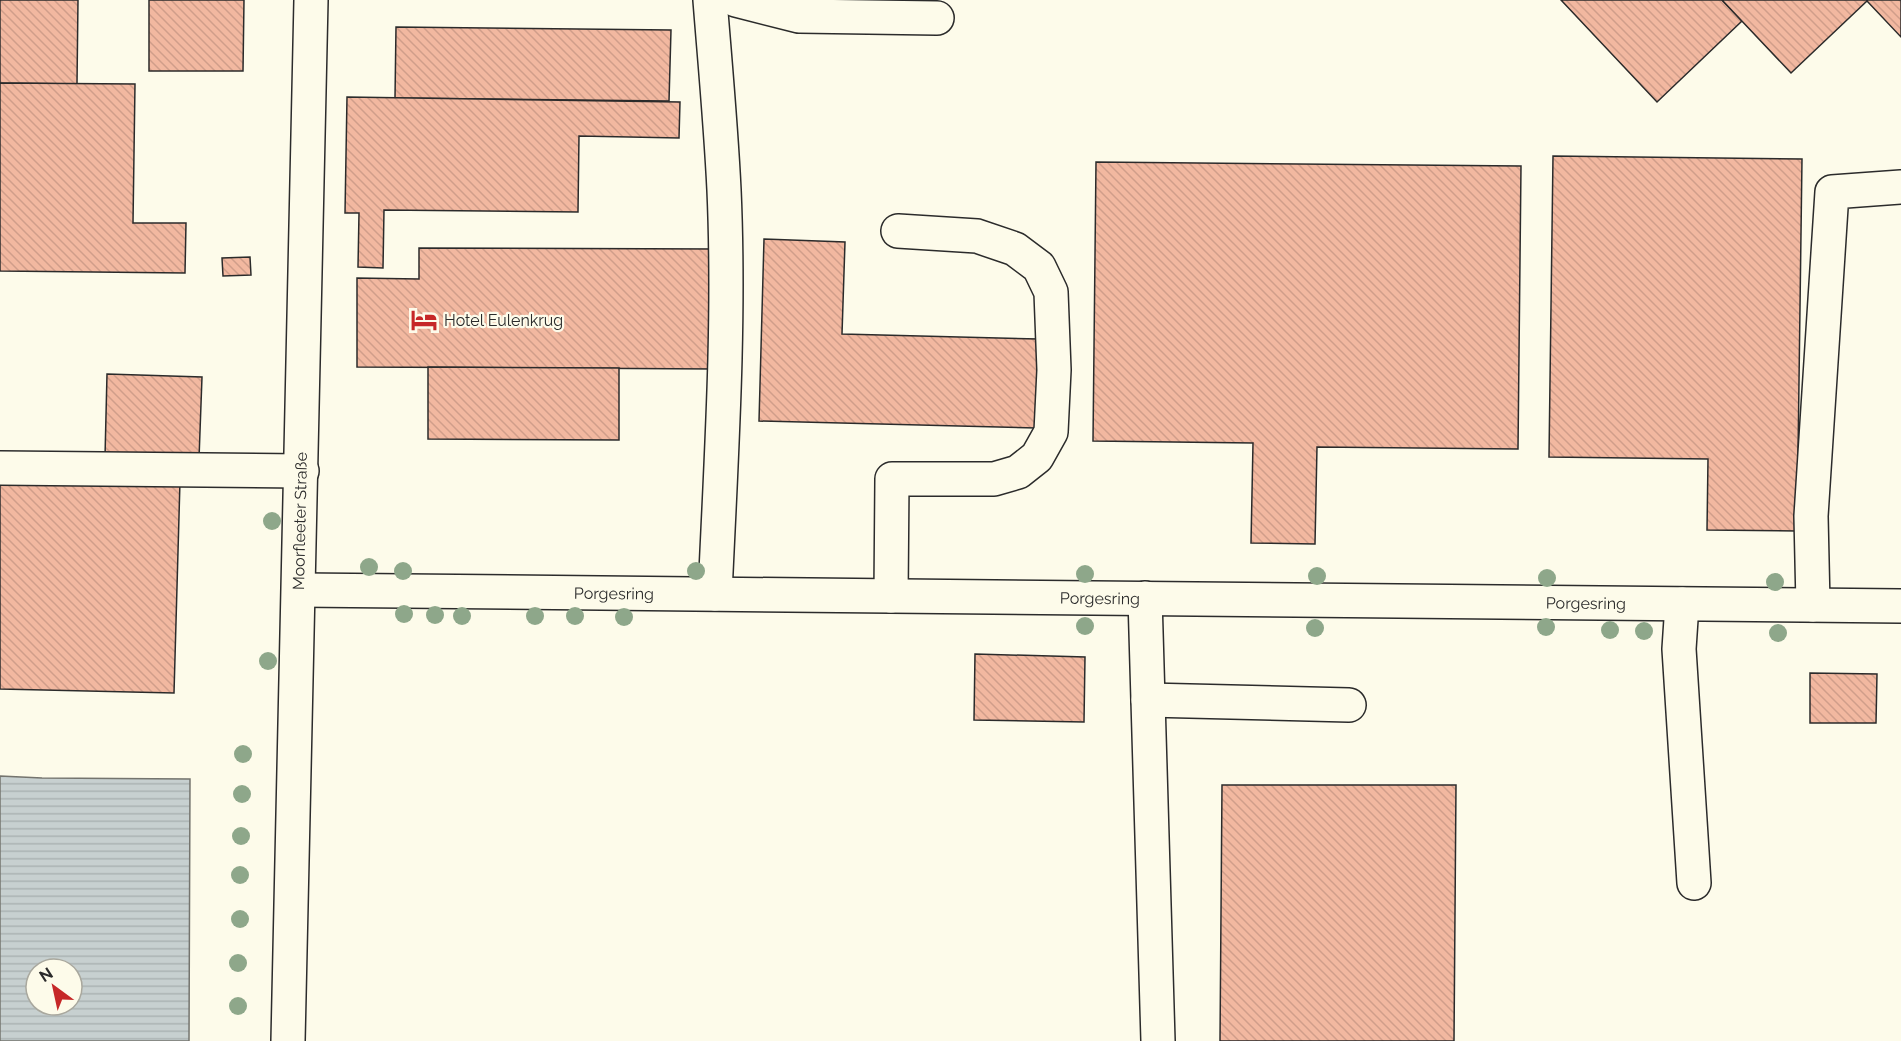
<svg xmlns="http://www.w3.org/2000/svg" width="1901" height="1041" viewBox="0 0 1901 1041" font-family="Raleway,sans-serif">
<defs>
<pattern id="water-rules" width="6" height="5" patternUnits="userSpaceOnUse" patternTransform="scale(1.5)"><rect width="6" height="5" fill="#c7d0d0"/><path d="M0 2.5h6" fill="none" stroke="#abb3b3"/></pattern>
<pattern id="building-back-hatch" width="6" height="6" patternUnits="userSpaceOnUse" patternTransform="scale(1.5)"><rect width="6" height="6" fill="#f2b8a0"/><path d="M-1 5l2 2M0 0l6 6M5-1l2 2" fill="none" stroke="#d09e8a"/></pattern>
</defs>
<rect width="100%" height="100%" fill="#fdfbea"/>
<!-- water -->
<path fill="url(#water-rules)" stroke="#74746e" stroke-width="1.5" fill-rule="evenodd" d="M0,776L42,778L190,779L189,1041H0ZM36,969H72V1005H36Z"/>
<!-- building -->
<g fill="url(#building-back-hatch)" stroke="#2b2b2b" stroke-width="1.5">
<polygon points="0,0 78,0 77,84 0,83"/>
<polygon points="149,0 244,0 243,71 149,71"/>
<polygon points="1561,0 1722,0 1742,21 1657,102"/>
<polygon points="1722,0 1901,0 1901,37 1867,1 1791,73"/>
<polygon points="396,27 671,30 669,101 395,98"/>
<polygon points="0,83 135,84 133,223 186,223 185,273 0,271"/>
<polygon points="347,97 680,102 679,138 579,136 578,212 384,210 383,268 358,267 359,213 345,213"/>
<polygon points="1553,156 1802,159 1797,531 1707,530 1708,459 1549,457"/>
<polygon points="1096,162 1521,166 1518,449 1317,447 1315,544 1251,543 1253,443 1093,441"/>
<polygon points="764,239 845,242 842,334 1038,339 1036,428 759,421"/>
<polygon points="419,248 716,249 715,369 357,367 357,278 419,279"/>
<polygon points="250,257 251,275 223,276 222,258"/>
<polygon points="428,367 619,368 619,440 428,439"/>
<polygon points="107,374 202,377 199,459 105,457"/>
<polygon points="0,477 180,481 174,693 0,689"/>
<polygon points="975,654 1085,657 1084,722 974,720"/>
<polygon points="1810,673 1877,674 1876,723 1810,723"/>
<polygon points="1222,785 1456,785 1454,1041 1220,1041"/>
</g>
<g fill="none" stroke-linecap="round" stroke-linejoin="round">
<!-- minor casing -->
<g stroke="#2b2b2b" stroke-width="36">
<g id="minor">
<path d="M710,0C715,63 721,127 724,190C730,324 721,460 715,594"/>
<polyline points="736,0 799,16 937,18"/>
<polyline points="0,468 302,471"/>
<path id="s1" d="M299,590L1901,606"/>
<polyline points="891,596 892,479 994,479 1018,472 1037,457 1051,432 1054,370 1051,292 1039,267 1015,249 977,236 898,231"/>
<polyline points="1145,598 1158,1041"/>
<polyline points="1682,604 1679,649 1694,883"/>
<polyline points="1813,605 1811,516 1832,192 1901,187"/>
<polyline points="1148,700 1349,705"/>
<path id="s2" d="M288,1041L311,0"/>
</g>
</g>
<!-- minor -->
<use href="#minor" stroke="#fdfbea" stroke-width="33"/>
</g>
<!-- trees -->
<g fill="#8ea78a">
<circle cx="272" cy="521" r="9"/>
<circle cx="369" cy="567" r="9"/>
<circle cx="403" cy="571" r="9"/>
<circle cx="696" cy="571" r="9"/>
<circle cx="1085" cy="574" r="9"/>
<circle cx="1317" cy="576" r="9"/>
<circle cx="1547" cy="578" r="9"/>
<circle cx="1775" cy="582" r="9"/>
<circle cx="404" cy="614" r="9"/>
<circle cx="435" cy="615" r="9"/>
<circle cx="462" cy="616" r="9"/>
<circle cx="535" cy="616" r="9"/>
<circle cx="575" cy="616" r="9"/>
<circle cx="624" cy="617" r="9"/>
<circle cx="1085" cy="626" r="9"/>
<circle cx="1546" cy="627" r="9"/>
<circle cx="1315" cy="628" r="9"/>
<circle cx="1610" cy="630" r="9"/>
<circle cx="1644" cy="631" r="9"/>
<circle cx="1778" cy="633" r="9"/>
<circle cx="268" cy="661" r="9"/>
<circle cx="243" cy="754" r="9"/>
<circle cx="242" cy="794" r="9"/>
<circle cx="241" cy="836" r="9"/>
<circle cx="240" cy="875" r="9"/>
<circle cx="240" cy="919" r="9"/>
<circle cx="238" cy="963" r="9"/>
<circle cx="238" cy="1006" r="9"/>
</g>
<!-- icons -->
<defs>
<g id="hotel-bare" transform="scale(2.07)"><path d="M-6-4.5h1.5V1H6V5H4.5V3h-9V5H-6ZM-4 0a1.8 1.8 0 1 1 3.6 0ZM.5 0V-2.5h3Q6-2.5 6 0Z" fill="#c62828" stroke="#fdfbea" stroke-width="2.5" paint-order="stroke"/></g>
</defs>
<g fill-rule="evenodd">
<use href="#hotel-bare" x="424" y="320"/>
</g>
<g text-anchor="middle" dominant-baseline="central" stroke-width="4.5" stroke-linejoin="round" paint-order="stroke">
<!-- poi labels -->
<g font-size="16" fill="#2b2b2b" stroke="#fdfbea" text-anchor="start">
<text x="444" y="320">Hotel Eulenkrug</text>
</g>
<!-- street labels -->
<g font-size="16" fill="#2b2b2b" stroke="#fdfbea">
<text stroke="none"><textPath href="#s2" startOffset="520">Moorfleeter Straße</textPath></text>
<text stroke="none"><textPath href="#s1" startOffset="315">Porgesring</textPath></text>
<text stroke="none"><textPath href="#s1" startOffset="801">Porgesring</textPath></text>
<text stroke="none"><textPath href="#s1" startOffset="1287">Porgesring</textPath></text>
</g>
</g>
<!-- north arrow -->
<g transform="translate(54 987) rotate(327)"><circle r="28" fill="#fdfbea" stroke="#a9a89e" stroke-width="1.5"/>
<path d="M0-4.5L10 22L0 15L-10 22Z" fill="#c62828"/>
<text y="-9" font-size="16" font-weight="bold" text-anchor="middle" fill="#2b2b2b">N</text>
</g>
</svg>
